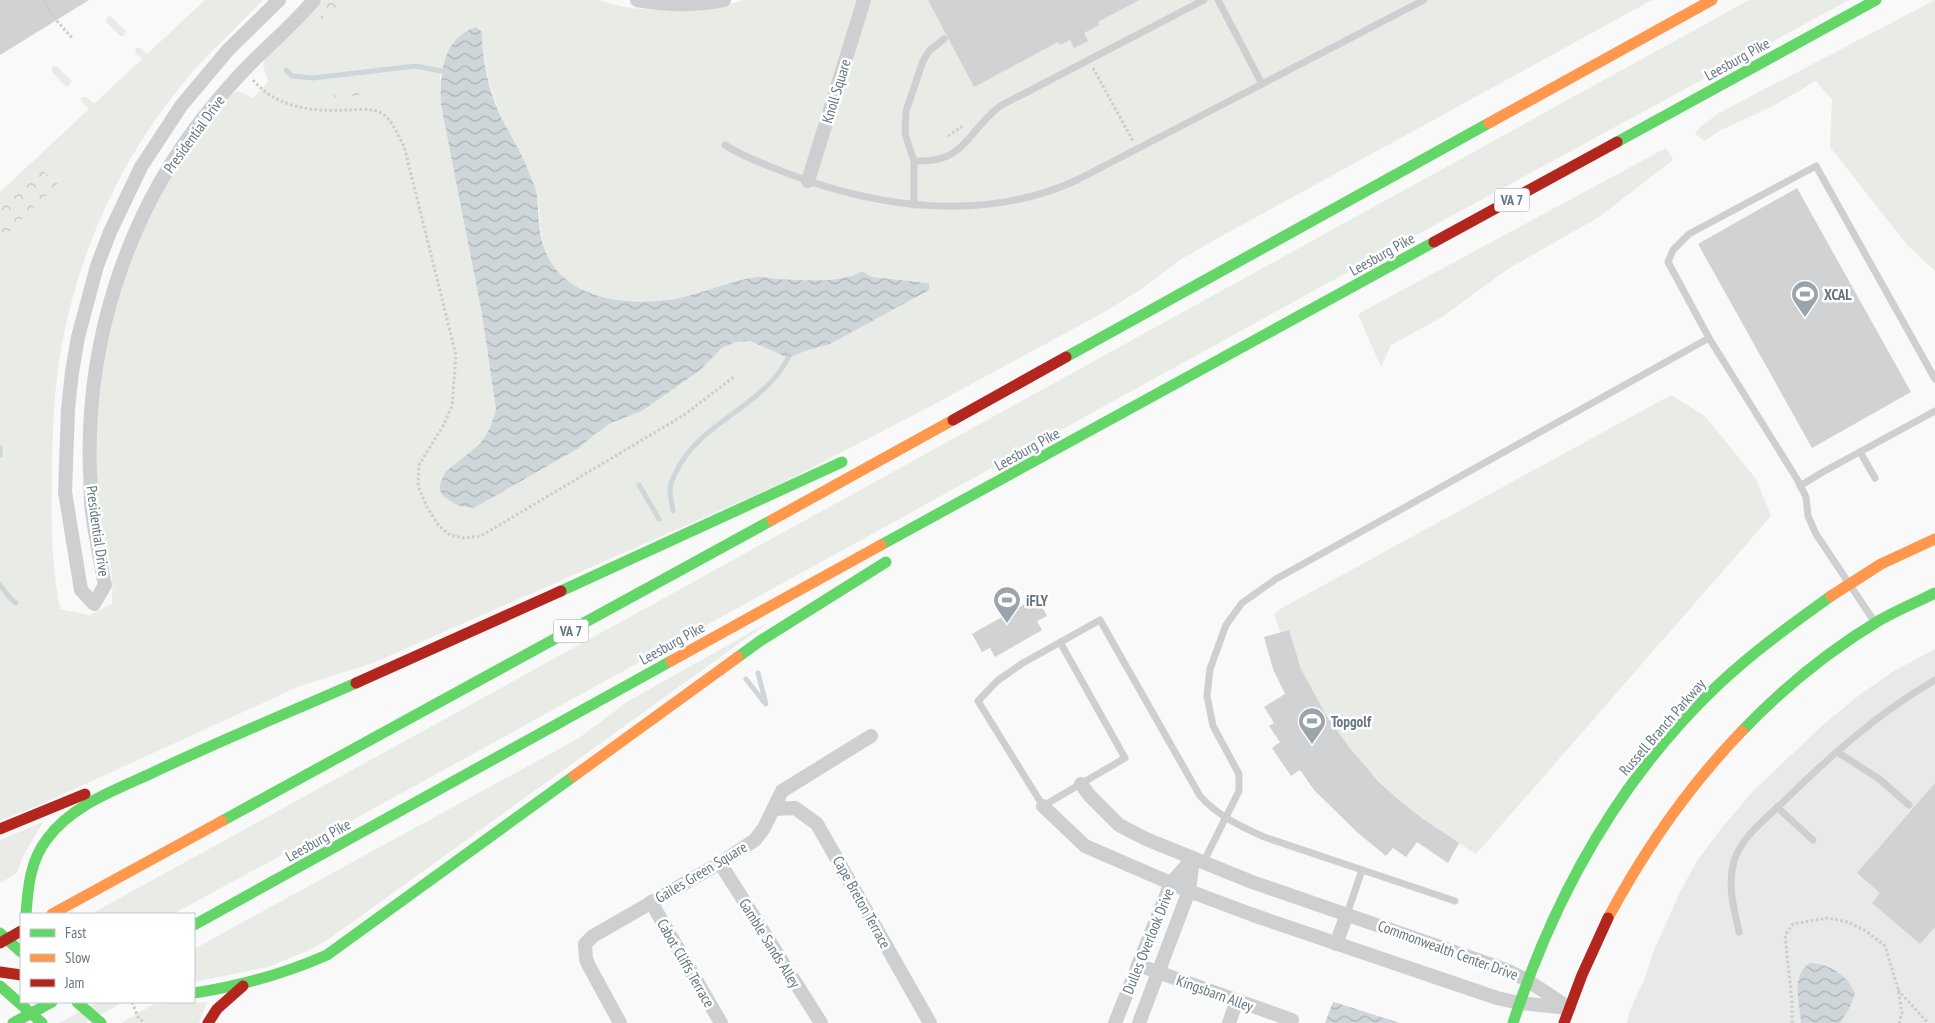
<svg xmlns="http://www.w3.org/2000/svg" width="1935" height="1023" viewBox="0 0 1935 1023" font-family="'PT Sans Narrow',sans-serif">
<defs>
<pattern id="forest-crowns" width="20" height="18" patternUnits="userSpaceOnUse" patternTransform="scale(1.25)"><rect width="20" height="18" fill="#e8ebe6"/><path d="M2 6a3 3 0 1 1 6 0M12 15a3 3 0 1 1 6 0" fill="none" stroke="#c0c3c0"/></pattern>
<pattern id="water-waves" width="16" height="10" patternUnits="userSpaceOnUse" patternTransform="scale(1.25)"><rect width="16" height="10" fill="#ced6d9"/><path d="M0 5q4-4 8 0t8 0" fill="none" stroke="#abb2b5"/></pattern>
</defs>
<rect width="100%" height="100%" fill="#f9f9f9"/>
<!-- built -->
<polygon fill="#e8e9e9" points="1935,649 1935,1023 1627,1023 1630,1010 1645,978 1652,955 1679,894 1697,861 1720,830 1754,790 1824,724 1858,696 1894,671"/>
<!-- grass -->
<g fill="#e8ebe6" fill-rule="evenodd">
<path d="M205,0H263C235,29 205,56 180,87C114,168 70,272 57,376C53,412 52,449 52,485C51,527 52,569 60,609L89,615L112,604C112,596 113,587 112,578C111,557 103,536 100,515C97,491 96,467 96,443C95,338 138,208 205,126C215,114 224,98 238,91L253,98L268,82L263,65L265,58L323,0H599C641,15 701,13 744,0H1652L1220,237L1180,260L1143,288L1106,311L933,405L780,484L373,663L300,686L37,806L0,821V192L89,109L81,101L82,97H86L94,104L142,59L135,52L136,48H140L147,54ZM482,32C483,89 511,139 534,189C543,208 537,234 547,255C569,301 629,306 674,299C701,294 731,280 758,277C764,276 770,278 777,279C801,280 841,284 862,271L872,277L928,283L828,345L808,350L788,358L750,341L736,342L722,348L699,371L642,411L611,423L595,434L579,448L474,508C461,506 448,503 440,491L445,472L480,444L490,428L496,410L482,314L440,78L445,58Z"/>
<polygon points="1749,0 1849,0 1304,296 302,848 282,855 173,914 91,914"/>
<polygon points="1935,0 1935,271 1908,246 1830,147 1832,100 1816,81 1773,106 1719,131 1705,141 1695,134 1699,128 1719,113"/>
<polygon points="110,16 126,31 123,36 120,36 106,22 107,17"/>
<polygon points="56,66 72,81 69,86 65,86 52,72 52,67"/>
<polygon points="1666,148 1673,160 1599,217 1508,269 1442,317 1391,345 1381,367 1358,314"/>
<path d="M1671,395L1705,416L1756,479L1771,516L1476,854C1449,837 1422,820 1398,799C1358,764 1324,718 1302,670C1296,658 1293,643 1289,630L1280,632L1274,614L1280,609Z"/>
<polygon points="769,622 329,939 307,951 268,967 194,982 194,949 579,738 627,702"/>
<polygon points="43,822 23,856 17,873 0,883 0,840"/>
<polygon points="98,1002 124,1002 85,1023 59,1023"/>
<polygon points="207,1002 199,1023 121,1023 154,1004"/>
</g>
<!-- forest -->
<g fill="url(#forest-crowns)">
<path d="M330,0H347C338,8 334,26 319,23L320,17Z"/>
<polygon points="374,86 382,88 380,92 331,99 336,93"/>
<polygon points="41,170 58,183 0,241 0,203 27,177"/>
</g>
<!-- water -->
<g fill="url(#water-waves)">
<path d="M476,27L482,32C482,60 489,92 501,117C510,135 521,152 528,170C531,178 536,187 537,196C539,215 538,237 547,255C569,301 629,306 674,299C701,294 731,280 758,277C764,276 770,278 777,279C801,280 841,284 862,271L872,277L929,283V290L828,345L808,350L788,358L750,341L736,342L722,348L699,371L642,411L611,423L595,434L579,448L474,508L459,506L444,497L440,491V485L445,472L480,444L490,428L496,410L482,314L441,104C440,73 442,39 476,27Z"/>
<path d="M1810,963C1830,964 1847,975 1855,993L1850,1007L1840,1023H1801C1800,1002 1790,976 1810,963Z"/>
<polygon points="1333,1002 1334,1002 1400,1023 1325,1023"/>
</g>
<g fill="none" stroke-linecap="round" stroke-linejoin="round">
<!-- stream -->
<g stroke="#ced6d9" stroke-width="5">
<polyline points="286,70 292,76 313,78 416,66 441,71"/>
<polyline points="0,448 0,455"/>
<polyline points="639,485 659,519"/>
<path d="M673,511C672,504 670,496 670,489C670,484 673,479 675,474C698,422 763,408 788,358"/>
<polyline points="0,585 11,599 16,603"/>
<polyline points="758,673 766,704"/>
<polyline points="746,679 764,702"/>
</g>
</g>
<!-- building -->
<g fill="#d0d2d3">
<polygon points="0,0 89,0 0,55"/>
<polygon points="928,0 1139,0 1098,22 1099,25 1084,33 1088,41 1074,48 1070,40 1060,45 1058,42 974,87"/>
<polygon points="1797,188 1911,392 1812,448 1698,244"/>
<polygon points="1037,597 1047,616 1037,621 1042,630 995,657 990,648 982,652 972,634"/>
<polygon points="1289,630 1301,669 1326,715 1349,747 1378,781 1399,800 1423,819 1459,843 1448,863 1417,842 1406,857 1393,848 1386,856 1358,833 1314,790 1300,770 1291,776 1272,748 1280,742 1269,726 1274,723 1264,707 1285,694 1273,669 1264,637"/>
<polygon points="1935,783 1935,927 1920,944 1872,903 1880,893 1857,873"/>
</g>
<g fill="none" stroke-linecap="round" stroke-linejoin="round">
<!-- path -->
<g stroke="#cbcccd" stroke-width="3" stroke-dasharray="2.5 2.5" stroke-linecap="butt">
<polyline points="43,0 56,20 72,38"/>
<polyline points="1093,68 1133,141"/>
<path d="M253,80C276,107 311,112 345,110C357,110 372,107 383,114C393,121 398,136 404,146L456,355L452,406L443,426L419,465L418,486L427,507L439,526L450,535L464,538L481,536L684,415L735,376"/>
<polyline points="948,136 963,126"/>
<polyline points="1898,990 1928,1023"/>
<polyline points="132,1002 138,1017 144,1023"/>
<polyline points="1792,1023 1792,1002 1785,935 1793,924 1827,918 1848,922 1866,931 1885,946 1898,989 1902,1013 1899,1023"/>
</g>
<!-- lane -->
<g stroke="#cecfd0" stroke-width="7">
<polyline points="1218,0 1262,84"/>
<path d="M725,145C743,157 764,164 784,172C876,208 984,223 1077,180L1424,0"/>
<path d="M914,161C967,163 965,133 1000,106L1204,0"/>
<polyline points="914,205 914,161 905,134 906,111 923,61 929,51 944,39"/>
<polyline points="1860,452 1875,478"/>
<polyline points="1800,486 1821,473 1935,411"/>
<polyline points="1874,621 1816,534 1808,516 1806,497 1797,479 1709,338 1668,262 1673,250 1689,234 1816,166 1935,379"/>
<path d="M1060,642L1125,758L1043,806L978,701L997,681L1023,663L1100,620L1200,796C1218,816 1240,826 1264,837L1455,901"/>
<polyline points="1837,752 1878,778 1909,805"/>
<polyline points="1777,807 1813,840"/>
<polyline points="1203,863 1239,791 1239,774 1213,726 1207,696 1210,669 1226,625 1242,603 1276,579 1709,338"/>
<polyline points="1347,914 1362,870"/>
<path d="M1739,932C1734,908 1727,886 1734,861C1741,838 1765,819 1782,803C1829,757 1878,713 1935,680"/>
</g>
<!-- street -->
<g stroke="#cecfd0" stroke-width="14">
<path d="M279,0L228,50L181,106L141,167L110,232L97,266L78,337L72,372L68,409L65,492L81,590L94,604L105,585C100,560 95,536 92,511C90,498 91,485 90,473C85,344 126,214 207,113C222,94 238,76 255,59C275,40 296,21 314,0"/>
<path d="M637,0C665,5 696,6 724,0"/>
<polyline points="808,181 864,0"/>
<polyline points="1081,784 1089,795 1119,825 1146,839 1252,882 1504,969 1527,980 1566,1006"/>
<polyline points="1043,806 1085,846 1189,891 1253,915 1497,998 1519,1003 1569,1008"/>
<polyline points="774,809 795,808 817,824 930,1023"/>
<polyline points="720,863 821,1023"/>
<polyline points="651,902 721,1023"/>
<polyline points="1336,944 1347,914"/>
<polyline points="1138,965 1292,1020"/>
<polyline points="620,1023 589,966 586,959 585,944 593,936 720,863 755,840 764,828 782,791 871,736"/>
<polyline points="1115,1023 1171,883 1193,858"/>
<polyline points="1139,1023 1189,891 1193,858"/>
<polyline points="1229,1023 1237,1000"/>
</g>
<!-- fast -->
<g stroke="#63d668" stroke-width="11">
<polyline points="1617,142 1876,0"/>
<polyline points="1066,357 1489,123"/>
<polyline points="881,545 1434,242"/>
<polyline points="561,591 842,462"/>
<polyline points="738,657 760,641 886,562"/>
<path d="M1742,731C1782,689 1830,650 1880,620C1898,610 1917,602 1935,593"/>
<polyline points="222,821 772,520"/>
<path d="M26,914C28,887 30,861 47,839C72,805 115,790 152,773C219,741 288,713 356,683"/>
<polyline points="194,925 671,661"/>
<polyline points="0,933 21,952"/>
<polyline points="0,986 42,1023"/>
<path d="M194,993C240,986 284,974 327,955L574,776"/>
<polyline points="77,1002 101,1023"/>
<polyline points="13,1023 52,1002"/>
<path d="M1513,1023C1555,894 1619,779 1718,685C1753,652 1792,624 1831,596"/>
</g>
<!-- slow -->
<g stroke="#ff974d" stroke-width="11">
<polyline points="1489,123 1712,0"/>
<polyline points="772,520 953,420"/>
<polyline points="1831,596 1881,564 1935,539"/>
<polyline points="671,661 881,545"/>
<polyline points="574,776 738,657"/>
<polyline points="52,914 222,821"/>
<path d="M1608,918C1645,849 1688,787 1742,731"/>
</g>
<!-- jam -->
<g stroke="#b3261e" stroke-width="11">
<polyline points="1434,242 1617,142"/>
<polyline points="953,420 1066,357"/>
<polyline points="356,683 561,591"/>
<polyline points="0,829 85,794"/>
<polyline points="0,943 21,931"/>
<polyline points="0,972 21,975"/>
<polyline points="208,1023 217,1009 243,986"/>
<polyline points="1564,1023 1582,975 1608,918"/>
</g>
</g>
<!-- icons -->
<defs>
<g id="stadium-pin" transform="scale(1.4375)"><path d="M0 17L-7.5 6A9.5 9.5 0 1 1 7.5 6Z" fill="#99a4ac" stroke="#fff"/><path d="M0-5a6.5 5 0 1 0 0 10a6.5 5 0 1 0 0-10ZM-3.5-1.8h7v3.6h-7Z" fill="#fff"/></g>
</defs>
<g fill-rule="evenodd">
<use href="#stadium-pin" x="1805" y="294"/>
<use href="#stadium-pin" x="1007" y="600"/>
<use href="#stadium-pin" x="1312" y="721"/>
</g>
<g text-anchor="middle" dominant-baseline="central" stroke-width="5" stroke-linejoin="round" paint-order="stroke">
<!-- shield labels -->
<g fill="#fff" stroke="#939fa8" stroke-width="1">
<rect x="1494.5" y="188.5" width="35" height="23" rx="4"/>
<rect x="553.5" y="619.5" width="35" height="23" rx="4"/>
</g>
<g font-size="14" font-weight="bold" fill="#657683">
<text x="1512" y="200">VA 7</text>
<text x="571" y="631">VA 7</text>
</g>
<!-- street labels -->
<g font-size="15" fill="#657683" stroke="#fff">
<text transform="translate(1737 59) rotate(-29)">Leesburg Pike</text>
<text transform="translate(836 91) rotate(-73)">Knoll Square</text>
<text transform="translate(194 134) rotate(-54)">Presidential Drive</text>
<text transform="translate(1382 254) rotate(-29)">Leesburg Pike</text>
<text transform="translate(1027 449) rotate(-29)">Leesburg Pike</text>
<text transform="translate(98 531) rotate(82)">Presidential Drive</text>
<text transform="translate(672 643) rotate(-29)">Leesburg Pike</text>
<text transform="translate(1662 727) rotate(-49)">Russell Branch Parkway</text>
<text transform="translate(318 840) rotate(-29)">Leesburg Pike</text>
<text transform="translate(701 872) rotate(-31)">Gailes Green Square</text>
<text transform="translate(862 902) rotate(61)">Cape Breton Terrace</text>
<text transform="translate(1148 941) rotate(-68)">Dulles Overlook Drive</text>
<text transform="translate(770 943) rotate(58)">Gamble Sands Alley</text>
<text transform="translate(1448 950) rotate(20)">Commonwealth Center Drive</text>
<text transform="translate(686 963) rotate(60)">Cabot Cliffs Terrace</text>
<text transform="translate(1215 993) rotate(20)">Kingsbarn Alley</text>
</g>
<!-- poi labels -->
<g font-size="15" font-weight="bold" fill="#657683" stroke="#fff" text-anchor="start">
<text x="1824" y="294">XCAL</text>
<text x="1026" y="600">iFLY</text>
<text x="1331" y="721">Topgolf</text>
</g>
</g>
<!-- legend -->
<rect x="20" y="913" width="175" height="90" fill="#ffffff" stroke="#c1c8cd"/>
<rect x="30" y="929" width="25" height="8" fill="#63d668" stroke="#c1c8cd"/>
<text x="65" y="938" font-size="15" fill="#657683">Fast</text>
<rect x="30" y="954" width="25" height="8" fill="#ff974d" stroke="#c1c8cd"/>
<text x="65" y="963" font-size="15" fill="#657683">Slow</text>
<rect x="30" y="979" width="25" height="8" fill="#b3261e" stroke="#c1c8cd"/>
<text x="65" y="988" font-size="15" fill="#657683">Jam</text>
</svg>
